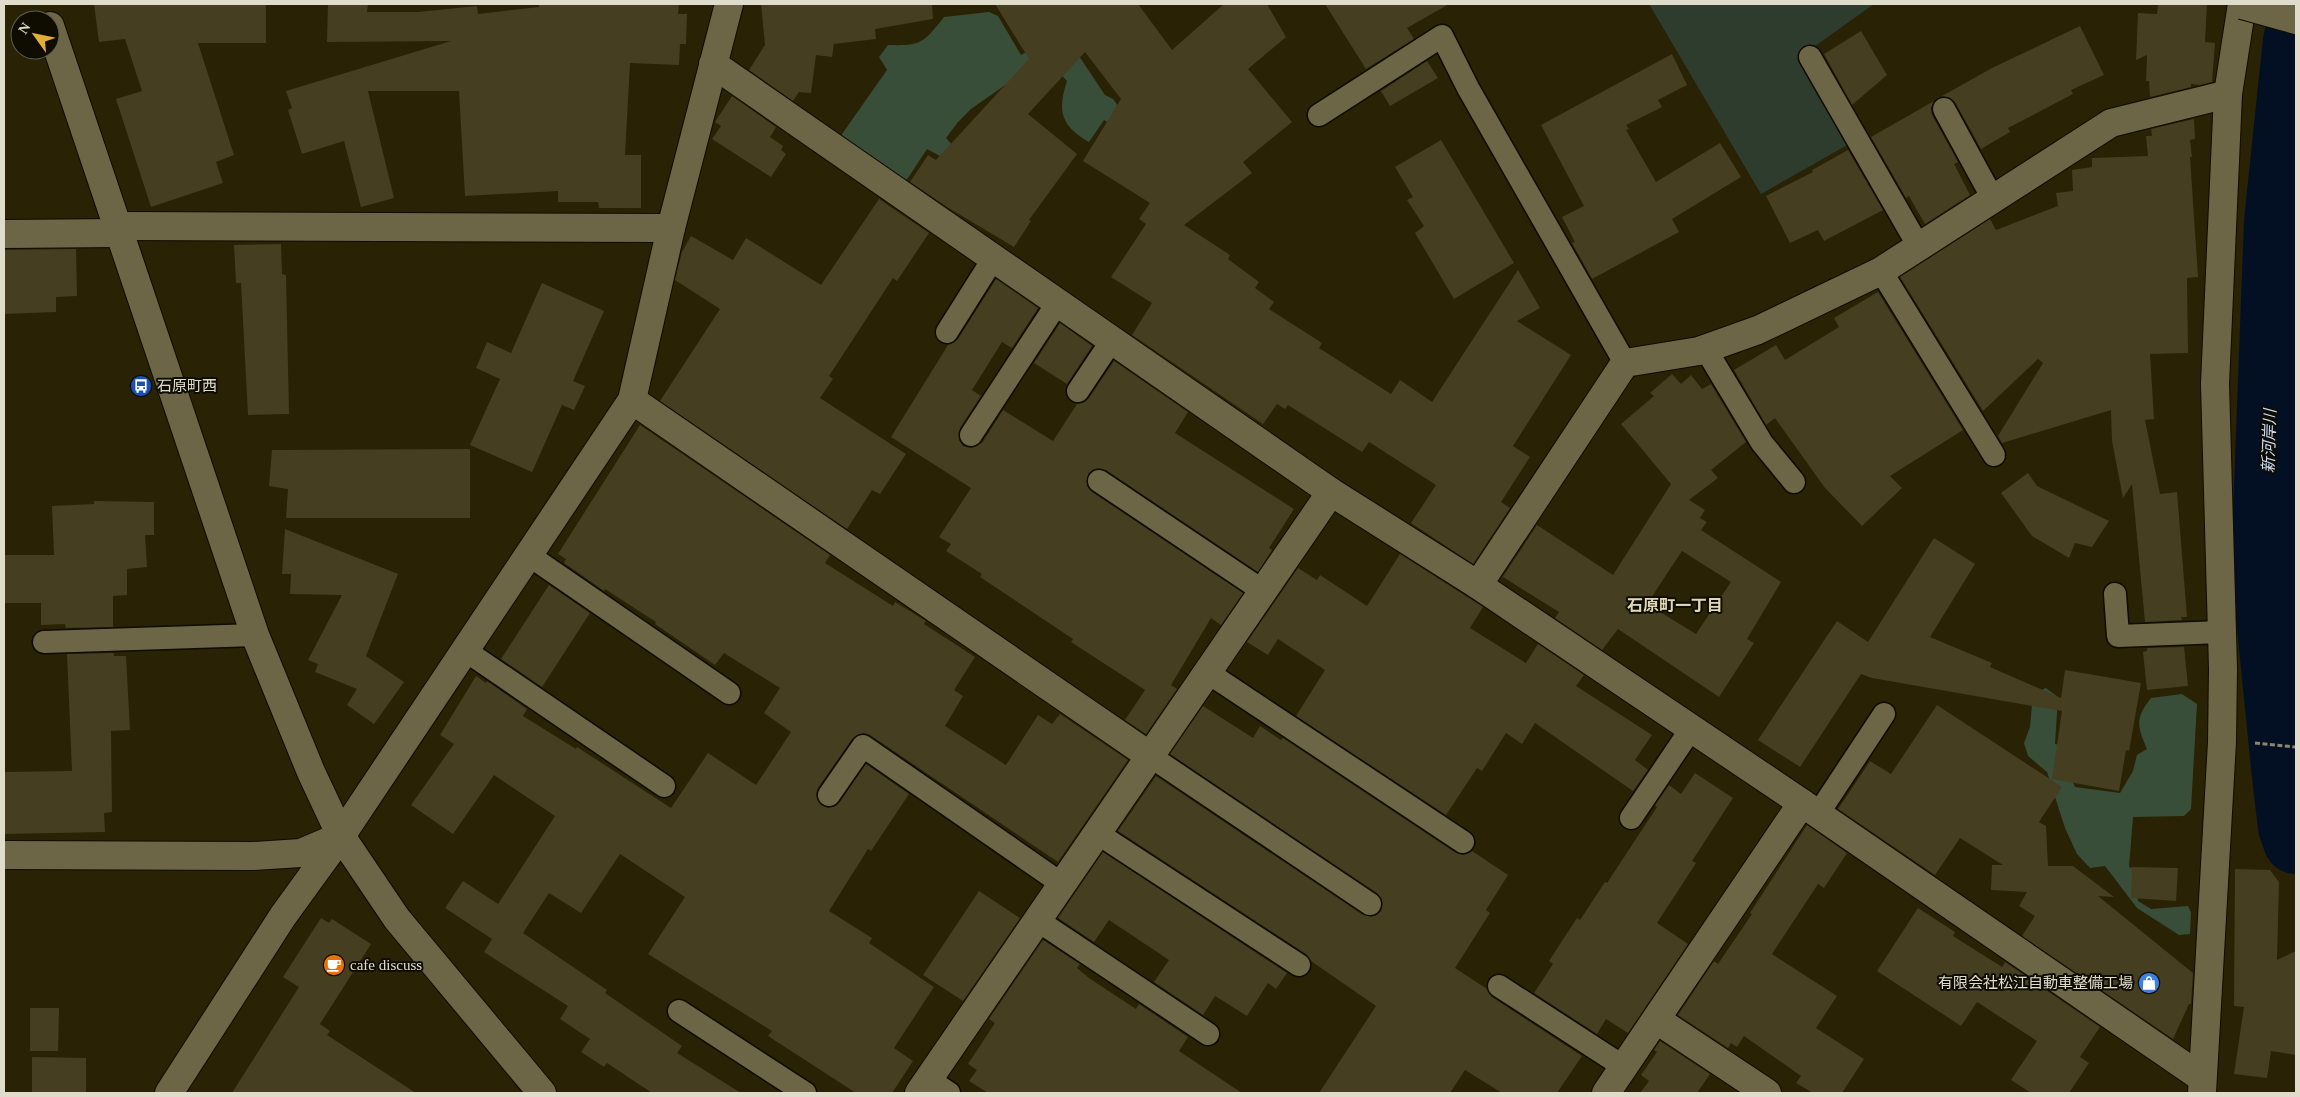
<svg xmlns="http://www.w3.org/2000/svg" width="2300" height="1097" viewBox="0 0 2300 1097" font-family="'Times New Roman','Noto Sans JP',serif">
<rect width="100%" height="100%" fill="#292204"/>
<!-- green -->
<polygon fill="#2e3c2d" points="1649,4 1874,4 1797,59 1849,144 1761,194"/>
<!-- forest -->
<g fill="#384e38">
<path d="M989,12L998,16L1021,55L1042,43L1061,29L1105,95L1113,99L1142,139L1130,135L1104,120L1089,142C1061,126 1057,111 1067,81L1055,68L1028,69L971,109L958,122L946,138L954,147L949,161L927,149L908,178L900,186L837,148L842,134L887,70L879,57L888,45C922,46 923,43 944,17Z"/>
<polygon points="2296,211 2296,529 2289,480 2291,418 2285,304 2289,274 2282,242 2288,225"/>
<path d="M2046,688L2058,697L2055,744L2068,747L2067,769L2075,787L2120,793L2133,771L2137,755L2147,749C2137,726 2135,718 2151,698L2182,694L2197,704L2191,809L2184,816L2133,817L2129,867L2135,869L2138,901L2151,909L2188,906L2191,913L2190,934L2179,935L2137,908L2105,866L2090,868L2077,854L2065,828L2047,772L2028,756L2024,743L2030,727L2033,694Z"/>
</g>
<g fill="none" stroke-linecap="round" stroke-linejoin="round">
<!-- river -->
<polyline stroke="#031024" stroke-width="66" points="2296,40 2277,222 2264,567 2285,776 2291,827 2296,841"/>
</g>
<!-- building -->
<g fill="#453e20" fill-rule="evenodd">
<polygon points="94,4 266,4 266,43 198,43 234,155 216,162 223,183 151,207 116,99 142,91 125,39 99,42"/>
<polygon points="328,4 368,4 367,12 418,12 477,6 478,14 539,7 539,4 679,4 678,14 687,14 686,44 680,44 679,65 630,63 625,155 641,155 641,208 599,208 598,202 558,202 558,191 465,196 459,91 368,91 394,198 361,207 344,141 302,154 288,110 292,108 286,91 451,41 327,42"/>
<polygon points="761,4 932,4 933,19 875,29 876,39 834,44 832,57 816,55 811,93 799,92 793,101 749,70 765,45"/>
<polygon points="995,4 1138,4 1172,50 1224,4 1267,4 1286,37 1248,69 1292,122 1243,162 1252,173 1184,225 1230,255 1228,259 1259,282 1255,288 1274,302 1269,309 1322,343 1319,348 1391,394 1400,380 1432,402 1518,270 1540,308 1517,321 1571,355 1513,446 1530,457 1501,502 1510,508 1473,564 1411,523 1436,485 1369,442 1362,452 1288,405 1285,409 1277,404 1263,424 1132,335 1152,303 1111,277 1146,224 1139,219 1150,203 1083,161 1121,99 1085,52 1028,114 1077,154 1029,220 1031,221 1014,247 947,207 910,182 928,155 936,160 1029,59"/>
<polygon points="1325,4 1449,4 1407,28 1414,39 1366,69"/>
<polygon points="2158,4 2207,4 2205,42 2215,43 2212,82 2200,85 2191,84 2191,87 2150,97 2149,81 2146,81 2147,55 2136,60 2138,13 2157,14"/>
<polygon points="2080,26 2104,75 2071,90 2073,94 2008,128 2010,132 1981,149 1955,102 1950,98 1942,96 1992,68"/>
<polygon points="1861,31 1887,75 1852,105 1824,54"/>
<polygon points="1672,54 1687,85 1658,100 1662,107 1626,125 1629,129 1626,130 1656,182 1720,143 1741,177 1672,219 1679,232 1592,279 1572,243 1575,242 1562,217 1584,206 1541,125"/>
<polygon points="1427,61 1438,78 1390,106 1381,91"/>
<polygon points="732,96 776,127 770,137 783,146 781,150 786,154 771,177 712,139 721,126 715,122"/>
<polygon points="1934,101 1931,108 1932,115 1958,162 1954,164 1970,195 1925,224 1909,196 1906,198 1871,137"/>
<polygon points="2194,119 2195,139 2190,140 2192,157 2190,157 2198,277 2187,278 2188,353 2150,354 2154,419 2145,420 2160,494 2177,492 2187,617 2181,617 2182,620 2145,622 2132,484 2123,498 2112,441 2111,410 2002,443 1998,436 2043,363 2038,359 1983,411 1900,277 1990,219 1996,230 2058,206 2056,193 2073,191 2072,170 2092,167 2092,158 2148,156 2146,136 2152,136 2151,129"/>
<polygon points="1441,140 1514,263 1454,299 1415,233 1424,226 1407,200 1413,197 1395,167"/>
<polygon points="1848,150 1883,210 1824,241 1818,230 1790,243 1766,196 1813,172 1812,170"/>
<polygon points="879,199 929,233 897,281 893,278 829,376 833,379 820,398 906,454 880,494 872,490 847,529 660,401 720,309 675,280 682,252 691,236 733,260 746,238 821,285"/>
<polygon points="281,244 282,274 286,275 289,414 248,415 241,283 236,283 234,245"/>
<polygon points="76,249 77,296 56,297 56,312 4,314 4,250"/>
<polygon points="996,279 1038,308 1012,348 1002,342 972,390 981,396 960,428 959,440 963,446 971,448 982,443 1003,410 1053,441 1077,404 1083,403 1089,398 1114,361 1188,412 1175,433 1294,509 1269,548 1272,550 1258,572 1106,470 1094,469 1088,474 1087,486 1092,492 1243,593 1221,625 1211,618 1171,685 1177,689 1146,734 1125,720 1145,690 1071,642 1073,639 980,577 982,574 946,551 951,544 939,537 971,488 891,437 948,345 958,339"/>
<polygon points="542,283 604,311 573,381 585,386 574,410 562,405 532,472 470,445 500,379 476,368 487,342 511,353"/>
<polygon points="1878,292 1963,430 1890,476 1902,488 1862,526 1825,488 1775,418 1766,425 1734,370 1776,345 1785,360 1839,327 1834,318"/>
<polygon points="1060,323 1092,346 1067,384 1034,363"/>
<path d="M1672,374L1681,384L1691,375L1702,389L1711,384L1746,442L1711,470L1718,478L1689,500L1705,510L1700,518L1707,522L1701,530L1781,582L1747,639L1754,643L1719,697L1618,629L1602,650L1555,618L1559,612L1503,577L1500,581L1537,525L1613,575L1671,484L1621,424L1654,396L1650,393ZM1682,551L1731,582L1696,634L1647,604Z"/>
<polygon points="640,425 830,555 825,563 893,606 895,602 926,621 924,624 975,657 954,690 963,696 945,726 1006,765 1038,715 1052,724 1060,714 1128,760 1058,862 870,735 864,733 852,739 818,788 816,794 821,805 828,808 839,803 866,764 909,794 871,851 868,849 829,911 872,938 869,943 934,987 894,1048 913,1061 892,1093 856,1093 768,1036 772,1031 648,954 685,897 620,854 581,913 549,893 523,933 607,990 605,993 682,1046 677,1053 741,1093 652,1093 607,1063 604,1067 581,1052 590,1039 560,1019 568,1006 484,952 492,939 445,908 463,881 498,904 555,816 494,775 453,834 411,805 454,744 440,735 476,676 486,683 487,681 527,709 523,716 576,749 577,747 671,808 708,753 756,785 791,732 764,713 780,688 724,653 715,665 655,624 656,622 605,589 604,591 564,563 566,559 558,554"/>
<polygon points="470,449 470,518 286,518 288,489 269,486 272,450"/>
<polygon points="2028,473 2037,486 2109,521 2092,547 2075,543 2069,558 2032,536 2001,493"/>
<polygon points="94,501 154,502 154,535 145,535 147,567 127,569 127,595 113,596 113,627 66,628 65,624 41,625 41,603 4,603 4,555 54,555 52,506 94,504"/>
<polygon points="285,529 398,574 366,656 404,682 374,724 347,705 357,689 315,672 318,664 308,660 342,595 290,594 291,574 282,574"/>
<polygon points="1934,538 1975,564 1930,637 1992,663 1990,667 2061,698 2065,670 2141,683 2129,751 2126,750 2119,791 2052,779 2062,711 1872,678 1861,674 1800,767 1758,740 1837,621 1868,642"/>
<polygon points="1400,554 1483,607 1470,628 1526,663 1538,644 1584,675 1576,686 1652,735 1635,760 1648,770 1633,791 1535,723 1522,744 1506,733 1482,771 1477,768 1446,815 1296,716 1325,670 1278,639 1268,655 1247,642 1298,568 1317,580 1320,575 1367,606"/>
<polygon points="549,585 590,613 542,687 501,659"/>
<polygon points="2184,647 2188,686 2147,690 2143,652 2147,651 2147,648"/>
<polygon points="114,653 114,656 126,656 130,730 111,731 112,812 104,813 105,832 4,834 4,772 72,771 67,654"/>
<polygon points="1937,705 2062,787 2039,822 2046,826 2048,866 2073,866 2114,897 2098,896 2193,973 2191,1004 2189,1004 2173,1039 2022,936 2035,916 2019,906 2027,892 1991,890 1992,865 2003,865 1960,838 1935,875 1838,809 1870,761 1891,774"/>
<polygon points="1203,706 1253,738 1260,726 1281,740 1283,738 1456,853 1463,855 1472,851 1508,875 1486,910 1490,913 1455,968 1487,989 1492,997 1582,1056 1557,1093 1502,1093 1465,1070 1450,1093 1319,1093 1376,1006 1311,961 1306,954 1118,831 1156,776 1363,915 1375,916 1381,911 1382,899 1377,893 1170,754"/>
<polygon points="1695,773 1733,798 1692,861 1696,863 1657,923 1688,944 1628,1033 1606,1019 1597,1034 1534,993 1553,964 1549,961 1577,918 1580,920 1605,882 1607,883 1657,807 1655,805 1669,785 1681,794"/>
<polygon points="1807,825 1847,853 1824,888 1818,884 1772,954 1837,996 1816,1028 1864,1059 1842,1093 1813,1093 1796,1083 1801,1076 1744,1036 1737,1047 1731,1043 1728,1048 1678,1015 1714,961 1718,964 1752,914 1750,913"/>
<polygon points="1103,852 1287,973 1276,989 1268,983 1247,1016 1215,996 1203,1015 1154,982 1169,960 1109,920 1094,942 1058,918"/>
<polygon points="2132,867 2178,868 2176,901 2131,898"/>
<polygon points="2235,869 2270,870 2279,882 2277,960 2296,951 2296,1055 2271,1051 2267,1078 2234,1074 2244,1007 2234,1006"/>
<polygon points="979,891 1020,918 963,1001 923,975"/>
<polygon points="1918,908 1955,932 1953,936 2002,967 2005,962 2100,1027 2080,1057 2089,1063 2069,1093 2031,1093 2011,1080 2037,1041 1977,1002 1961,1026 1877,971"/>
<polygon points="321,918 329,923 332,919 371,944 320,1024 330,1031 327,1035 416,1093 232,1093 299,987 283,977"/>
<polygon points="1043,940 1080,964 1077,968 1089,978 1136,1009 1139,1004 1188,1037 1179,1051 1242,1093 988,1093 969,1081 977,1070 968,1064 995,1023 989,1019"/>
<polygon points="30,1008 59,1008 58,1051 30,1051"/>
<polygon points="1660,1041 1710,1074 1697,1093 1640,1093 1649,1081 1641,1075 1657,1052 1654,1050"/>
<polygon points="32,1057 86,1058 86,1093 32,1093"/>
</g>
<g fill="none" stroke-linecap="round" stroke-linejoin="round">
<!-- service casing -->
<g stroke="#100b00" stroke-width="25">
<g id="service">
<polyline points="1810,57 1919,247"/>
<polyline points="1944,109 1993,199"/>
<polyline points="1319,115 1442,36 1468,88 1625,363"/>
<polyline points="1881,271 1994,455"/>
<polyline points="947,332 993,259"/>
<polyline points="1705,348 1762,443 1794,482"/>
<polyline points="1078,391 1112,340"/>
<polyline points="971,435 1058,302"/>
<polyline points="1099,481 1263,591"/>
<polyline points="530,556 729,693"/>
<polyline points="2115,594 2118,636 2221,632"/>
<polyline points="44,642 255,635"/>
<polyline points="466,651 664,786"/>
<polyline points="1207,672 1463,842"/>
<polyline points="1150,756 1370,904"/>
<polyline points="829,795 863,746 1062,884"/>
<polyline points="1818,814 1884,714"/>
<polyline points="1631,818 1691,729"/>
<polyline points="1097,833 1299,965"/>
<polyline points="1037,920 1208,1034"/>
<polyline points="1499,986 1624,1067"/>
<polyline points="679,1011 805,1093"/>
<polyline points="929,1080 949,1093"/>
</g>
</g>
<!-- minor casing -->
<g stroke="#100b00" stroke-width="30">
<g id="minor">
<polyline points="713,64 1331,492 1478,585 1802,803 2202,1078"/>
<polyline points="116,226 671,228"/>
<polyline points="4,234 118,233"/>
<polyline points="632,400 1150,756 919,1093"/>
<polyline points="1478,585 1625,363 1699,351 1758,330 1881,271 2111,123 2228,94"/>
<polyline points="1150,756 1331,492"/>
<polyline points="4,855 253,856 301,853 341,836 632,400 671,228 729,4"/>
<polyline points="1657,1020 1767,1093"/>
<polyline points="1606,1093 1802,803"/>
<polyline points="2202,1093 2222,742 2223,669 2215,384 2228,94 2242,4"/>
</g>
</g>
<!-- tertiary casing -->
<g stroke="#100b00" stroke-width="30">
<g id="tertiary">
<polyline points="50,26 255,635 311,772 341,836 397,919 542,1093"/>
<polyline points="169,1093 283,916 341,836"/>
</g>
</g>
<!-- path -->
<polyline stroke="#8c866f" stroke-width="3" stroke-dasharray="5 2.5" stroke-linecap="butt" points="2255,743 2296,747"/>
<!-- service -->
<use href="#service" stroke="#6d6646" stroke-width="22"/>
<!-- minor -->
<use href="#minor" stroke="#6d6646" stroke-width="28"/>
<!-- tertiary -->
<use href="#tertiary" stroke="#6d6646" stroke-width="28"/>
<!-- minor-bridge casing -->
<g stroke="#100b00" stroke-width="30" stroke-linecap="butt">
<polyline id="minor-bridge" points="2242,5 2296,20"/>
</g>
<!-- minor-bridge -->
<use href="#minor-bridge" stroke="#6d6646" stroke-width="28"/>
</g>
<!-- icons -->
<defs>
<g id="bus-disc" transform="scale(1.125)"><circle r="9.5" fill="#1a4fb4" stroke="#0f0c02"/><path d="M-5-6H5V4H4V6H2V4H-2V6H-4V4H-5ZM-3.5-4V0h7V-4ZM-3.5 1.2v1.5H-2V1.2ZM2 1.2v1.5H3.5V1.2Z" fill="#fff"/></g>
<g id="cafe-disc" transform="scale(1.125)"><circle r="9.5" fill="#e8710a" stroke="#0f0c02"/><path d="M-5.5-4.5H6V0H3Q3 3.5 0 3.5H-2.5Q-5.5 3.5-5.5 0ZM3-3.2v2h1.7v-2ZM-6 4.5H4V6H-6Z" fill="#fff"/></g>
<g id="shop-disc" transform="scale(1.125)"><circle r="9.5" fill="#3f7fe0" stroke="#0f0c02"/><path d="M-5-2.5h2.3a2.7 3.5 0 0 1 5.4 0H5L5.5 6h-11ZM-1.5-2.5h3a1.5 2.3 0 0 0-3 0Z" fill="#fff"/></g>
</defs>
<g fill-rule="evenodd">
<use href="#bus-disc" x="141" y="386"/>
<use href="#cafe-disc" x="334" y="965"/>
<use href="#shop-disc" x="2149" y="983"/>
</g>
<g text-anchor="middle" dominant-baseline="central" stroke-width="4" stroke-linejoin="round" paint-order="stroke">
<!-- poi labels -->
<g font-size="15" fill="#e0dccb" stroke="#0f0c02" text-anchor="start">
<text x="157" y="386">石原町西</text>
<text x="350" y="965">cafe discuss</text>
<text x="2133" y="983" text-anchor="end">有限会社松江自動車整備工場</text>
</g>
<!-- water labels -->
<g font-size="16" font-style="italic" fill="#c5dbf7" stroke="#0f0c02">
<text transform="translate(2269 441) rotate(-88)">新河岸川</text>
</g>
<!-- neighbourhood labels -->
<g font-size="16" font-weight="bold" fill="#e0d8b5" stroke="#0f0c02">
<text x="1675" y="605">石原町一丁目</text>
</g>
</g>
<!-- border -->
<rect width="2300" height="1097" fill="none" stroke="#e0dccb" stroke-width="10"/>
<!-- north arrow -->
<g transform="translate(35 35) rotate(303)"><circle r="24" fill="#0f0c02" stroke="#635f52"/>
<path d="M0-4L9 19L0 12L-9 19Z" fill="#e3ae35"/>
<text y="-8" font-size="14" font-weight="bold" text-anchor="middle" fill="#e0dccb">N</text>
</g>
</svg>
